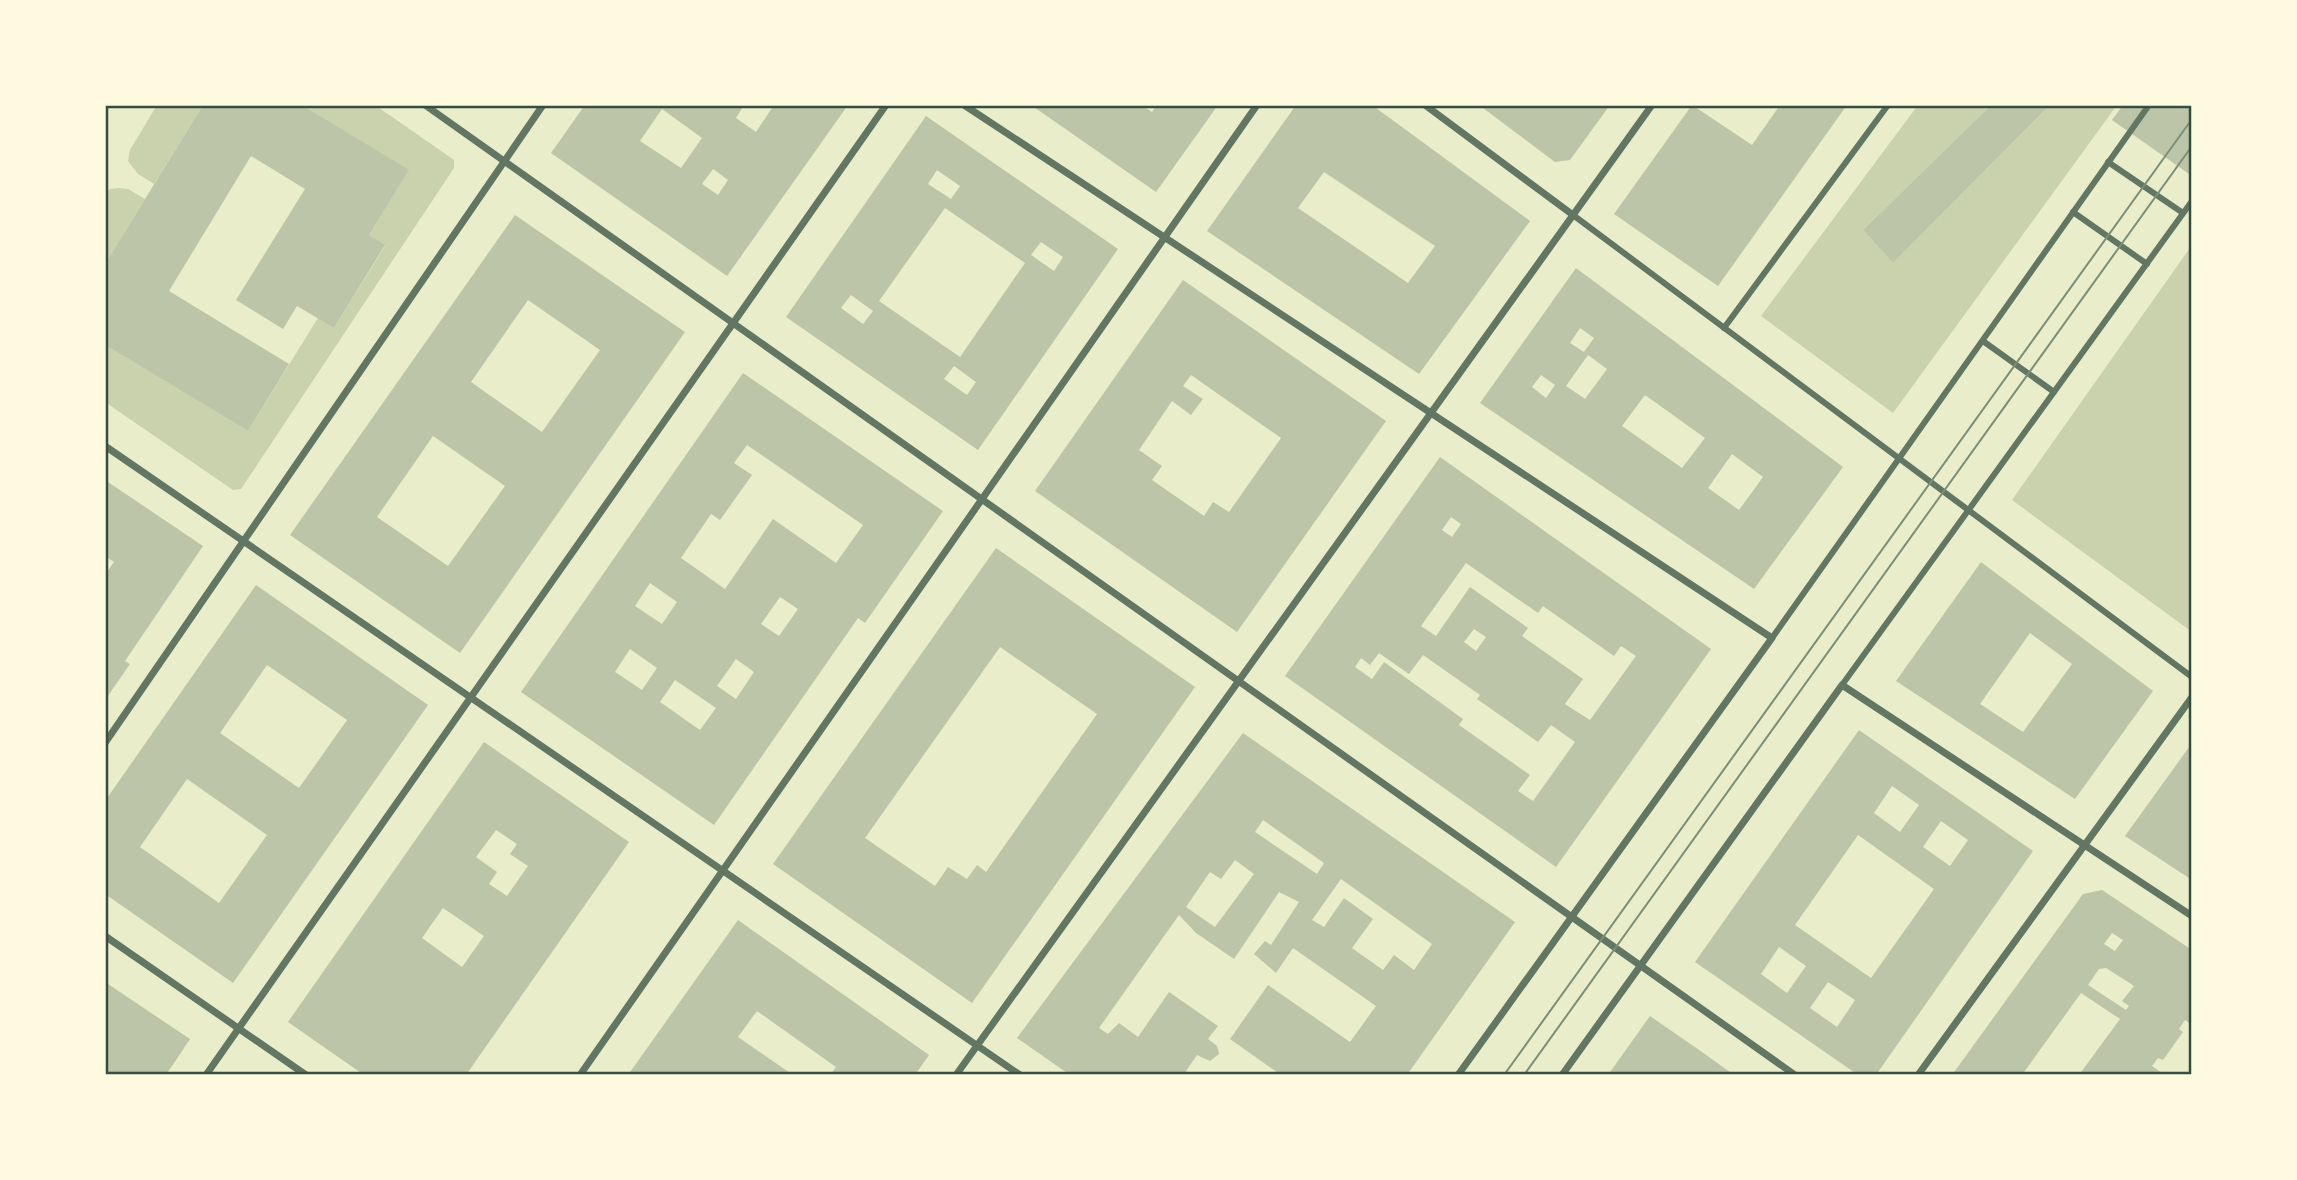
<svg xmlns="http://www.w3.org/2000/svg" width="2297" height="1180" viewBox="0 0 2297 1180" font-family="'Fira Sans Condensed',sans-serif">
<rect width="100%" height="100%" fill="#e9edc9"/>
<!-- green -->
<g fill="#cad2ad">
<polygon points="157,105 203,105 154,184 138,174 128,161 130,150"/>
<polygon points="302,105 375,105 454,160 454,168 241,489 233,490 105,402 105,345 248,431 318,318 334,328 385,246 369,235 408,171"/>
<polygon points="1918,105 1991,105 1863,230 1893,263 2050,105 2117,105 1893,413 1761,316"/>
<polygon points="119,188 128,189 145,199 105,264 105,193 110,189"/>
<polygon points="2192,245 2192,632 2012,500"/>
</g>
<!-- building -->
<g fill="#bcc5a7" fill-rule="evenodd">
<polygon points="203,105 302,105 409,170 369,235 385,245 334,328 297,306 283,329 236,300 305,189 251,156 169,291 289,364 248,431 105,345 105,264"/>
<path d="M585,105H744L736,118L756,132L774,105H848L727,276L551,153ZM662,109L702,138L681,168L640,141ZM713,169L728,180L718,195L702,184Z"/>
<polygon points="1031,105 1141,105 1152,112 1157,105 1218,105 1156,192"/>
<path d="M1296,105H1372L1530,221L1419,374L1207,231ZM1324,172L1435,246L1408,283L1298,208Z"/>
<polygon points="1479,105 1610,105 1570,160 1555,162"/>
<polygon points="1692,105 1752,145 1780,105 1847,105 1718,286 1614,214"/>
<polygon points="1991,105 2050,105 1893,263 1863,230"/>
<polygon points="2123,105 2192,105 2192,176 2112,120"/>
<path d="M926,116L1118,249L978,450L786,317ZM937,170L960,186L951,199L928,184ZM945,208L1025,263L960,357L879,301ZM1041,242L1063,257L1054,271L1031,255ZM851,295L873,311L863,324L841,308ZM954,366L976,382L967,395L944,379Z"/>
<path d="M515,215L685,332L460,653L290,535ZM528,300L600,350L542,432L471,382ZM433,436L505,486L448,566L377,517Z"/>
<path d="M1576,268L1843,467L1754,589L1480,403ZM1580,328L1594,338L1584,352L1570,343ZM1588,355L1607,369L1585,399L1566,386ZM1541,375L1555,385L1546,398L1532,387ZM1645,395L1705,438L1682,468L1622,426ZM1732,454L1763,477L1739,510L1708,488Z"/>
<path d="M1183,280L1386,421L1237,632L1035,491ZM1191,375L1281,438L1229,512L1213,502L1204,516L1152,480L1162,466L1139,450L1172,401L1191,415L1203,399L1183,386Z"/>
<path d="M743,373L943,511L865,623L858,618L714,825L521,692ZM747,445L863,525L836,563L773,519L725,589L681,558L711,514L720,520L752,475L734,463ZM650,583L677,602L662,624L635,606ZM780,597L798,609L779,636L761,624ZM630,649L657,668L642,690L615,672ZM736,659L754,672L736,699L717,686ZM675,680L716,708L700,730L660,702Z"/>
<path d="M1440,457L1711,649L1556,867L1285,676ZM1451,517L1461,524L1452,537L1442,530ZM1466,563L1538,613L1543,606L1614,656L1621,646L1636,656L1590,720L1565,704L1583,679L1522,636L1528,628L1470,587L1436,636L1421,626ZM1474,629L1486,637L1476,651L1464,642ZM1379,653L1409,674L1423,655L1480,695L1477,699L1538,742L1551,725L1575,742L1533,801L1518,791L1530,775L1459,725L1463,719L1384,662L1372,679L1355,667L1361,658L1370,665Z"/>
<polygon points="105,480 203,546 125,661 130,664 105,700 105,575 114,562 105,556"/>
<path d="M996,548L1195,687L972,1003L773,864ZM1000,647L1097,714L986,872L977,865L967,879L948,867L935,886L865,838Z"/>
<path d="M1981,562L2153,691L2075,799L1896,681ZM2030,633L2072,664L2023,732L1980,704Z"/>
<path d="M256,585L428,705L233,983L105,894V801ZM267,665L347,720L299,788L220,733ZM187,779L267,835L219,903L140,847Z"/>
<path d="M1859,730L2033,851L1876,1075H1858L1695,962ZM1892,786L1919,805L1900,832L1874,813ZM1941,821L1968,840L1950,866L1923,847ZM1858,835L1934,889L1871,978L1795,925ZM1779,947L1806,966L1787,993L1761,974ZM1828,982L1855,1000L1837,1027L1810,1008Z"/>
<path d="M1243,733L1515,922L1407,1075H1281L1230,1039L1268,985L1350,1042L1376,1006L1293,948L1276,973L1254,954L1265,941L1271,945L1299,902L1279,892L1234,959L1196,933L1179,915L1099,1028L1108,1034L1119,1023L1138,1037L1169,992L1218,1026L1208,1039L1217,1046L1219,1054L1210,1061L1197,1055L1186,1071L1192,1075H1070L1017,1038ZM1263,820L1324,863L1317,874L1255,832ZM1235,860L1254,874L1215,927L1186,907L1210,872L1221,879ZM1341,879L1432,944L1414,970L1394,955L1383,970L1352,948L1373,919L1344,898L1324,927L1312,920Z"/>
<path d="M484,742L629,842L466,1075H364L288,1022ZM496,830L517,844L510,854L528,866L507,896L489,884L497,872L476,857ZM443,908L484,936L462,967L422,938Z"/>
<polygon points="2192,743 2192,880 2125,836"/>
<path d="M2102,890L2192,950V1025L2185,1020L2179,1029L2183,1032L2163,1060L2158,1058L2152,1066L2165,1075H2079L2120,1019L2081,993L2022,1075H1952L2083,894ZM2112,933L2123,940L2115,951L2104,944ZM2106,968L2134,986L2122,1001L2129,1006L2126,1010L2088,985L2099,969Z"/>
<polygon points="738,920 929,1055 915,1075 830,1075 836,1067 757,1011 738,1037 793,1075 628,1075"/>
<polygon points="105,982 190,1039 166,1075 105,1075 107,1058 105,1056"/>
<polygon points="1650,1016 1702,1052 1734,1075 1608,1075"/>
</g>
<g fill="none" stroke-linecap="round" stroke-linejoin="round">
<!-- pedestrian -->
<g stroke="#617663" stroke-width="6">
<polyline points="2108,162 2183,213"/>
<polyline points="2073,212 2147,264"/>
<polyline points="1573,215 2192,677"/>
<polyline points="1724,328 1888,105"/>
<polyline points="1983,341 2054,392"/>
<polyline points="1772,638 2149,105"/>
<polyline points="1842,685 2192,201"/>
</g>
<!-- minor -->
<g stroke="#617663" stroke-width="7">
<polyline points="425,105 1795,1075"/>
<polyline points="964,105 1772,638 1458,1075"/>
<polyline points="1425,105 1573,215"/>
<polyline points="105,446 1020,1075"/>
<polyline points="105,743 543,105"/>
<polyline points="105,936 306,1075"/>
<polyline points="206,1075 886,105"/>
<polyline points="580,1075 1257,105"/>
<polyline points="956,1075 1652,105"/>
<polyline points="1562,1075 1842,685 2192,916"/>
<polyline points="1918,1075 2192,697"/>
</g>
<!-- tram -->
<g stroke="#7c8e77" stroke-width="2">
<polyline points="1504,1075 2192,119"/>
<polyline points="1524,1075 2192,146"/>
</g>
</g>
<!-- border -->
<rect width="2297" height="1180" fill="none" stroke="#fefae0" stroke-width="214"/>
<rect x="107" y="107" width="2083" height="966" fill="none" stroke="#344e41" stroke-width="2.5"/>
</svg>
